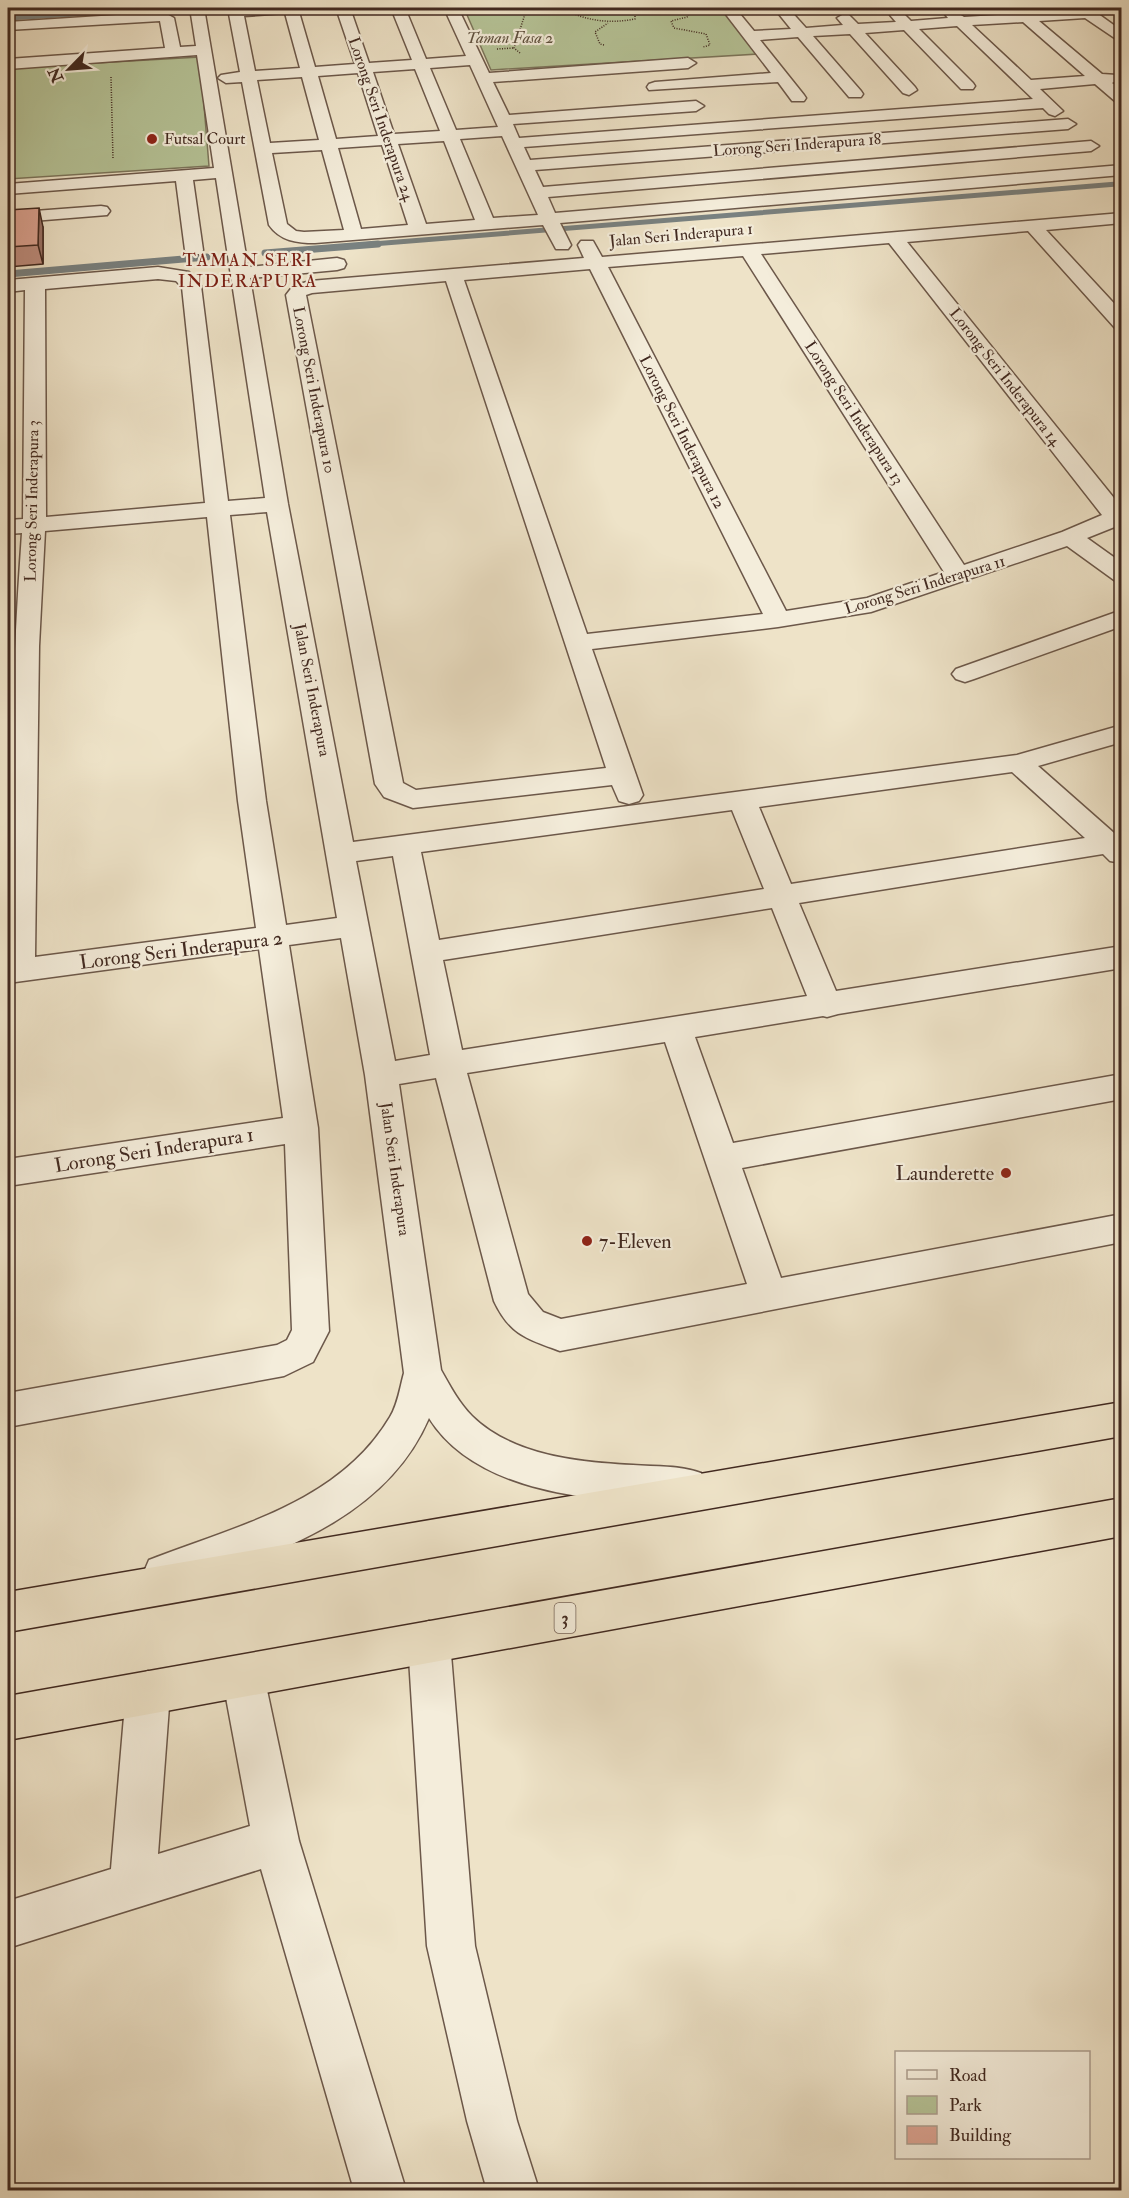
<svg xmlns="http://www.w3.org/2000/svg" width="1129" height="2198" font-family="'IM FELL Double Pica',serif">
<rect width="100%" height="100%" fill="#eee3c8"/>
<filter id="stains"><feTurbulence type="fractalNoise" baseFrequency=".00333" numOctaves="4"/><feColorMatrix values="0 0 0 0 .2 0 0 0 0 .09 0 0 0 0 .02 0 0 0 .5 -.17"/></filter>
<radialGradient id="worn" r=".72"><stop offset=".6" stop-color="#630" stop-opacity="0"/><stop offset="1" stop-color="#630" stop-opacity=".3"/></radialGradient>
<g fill="#b6c498" stroke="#7c765c" stroke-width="1.5">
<path d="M464,8H724L758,54L491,70Z"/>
<path d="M200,57L209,166L8,179V68Z"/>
</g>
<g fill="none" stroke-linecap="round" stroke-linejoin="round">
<g stroke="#798180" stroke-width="5">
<path d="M8,18L179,8"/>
<path d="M360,245L1117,184"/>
</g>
<g stroke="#798180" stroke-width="7">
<path d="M265,253L378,244"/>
<path d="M8,274L207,257"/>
</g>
<g stroke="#6c584a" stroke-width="3">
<g id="minor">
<path d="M190,8H204L248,267L337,258L344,260L346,264L344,268L337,270L250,278L288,504L353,842L1017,755L1122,725V742L1038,766L1114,833L1122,831V863L1110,861L1103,854L799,903L836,991L1122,946V968L838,1014L827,1017L823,1016L695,1037L733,1143L1122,1074V1099L742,1168L781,1278L1122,1214V1242L560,1351C527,1339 510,1335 494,1301L436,1078L399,1084L441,1370C450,1386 459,1403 472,1416C513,1456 579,1462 633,1465C656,1467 679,1465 701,1473L707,1486L701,1499C681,1507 659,1503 638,1502C566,1498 470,1484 429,1418C383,1525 264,1556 164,1594L149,1588L143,1574L149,1560C236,1526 339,1503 390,1417C398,1404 400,1387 404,1373L365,1075L341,938L289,945L318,1128L329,1331L313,1362L284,1376L8,1427V1393L277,1345L287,1340L292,1330L285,1144L8,1186V1159L283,1118L259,949L8,983C8,832 11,683 22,533L8,534V520L23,519L25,290L8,292V280L158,267L189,272L201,286L228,501L265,498L216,178L193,180L203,250L201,254H187L185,250L176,181L8,194V184L214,168L197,55L8,69V59L165,48L160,21L8,30V22L163,12L174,18L180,47L196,46ZM158,279L176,281L182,287L205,503L46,517L45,289ZM267,512L337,918L286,925L266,801L230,515ZM207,517L238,801L256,928L35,957L39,646L45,531ZM1012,772L1085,838L791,884L759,807ZM732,810L764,889L439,940L421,852ZM393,856L430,1055L395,1061L356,861ZM772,908L807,996L462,1050L443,960ZM665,1042L747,1284L561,1319L543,1312L528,1294L467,1073Z"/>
<path d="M238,8H306L304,11L299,12L315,67L355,64L336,8H350L369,63L412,60L391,8H405L426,59L466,56L444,8H458L489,73L688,58L696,63L688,68L493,82L509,115L696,101L704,106L696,111L513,124L519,138L1033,99L957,26L919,29L973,83L975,86L973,89H961L904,30L865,33L915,87L917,90L909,95L903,93L850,34L813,36L861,91L863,94L861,97H849L798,37L760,40L804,95L806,98L804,101H792L778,82L649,90L647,87L649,84L655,82L771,73L721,8H735L754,31L791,29L774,8H788L806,28L843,25L837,18L844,14L849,15L858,24L896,22L890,15L897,11L902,12L911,21L948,18L944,13L951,9L964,17L1014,14L1011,8H1024L1030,13L1090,8L1122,31V43L1085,18L1039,21L1102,74L1117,75L1120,78L1112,83L1122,90V104L1116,102L1095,84L1040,89L1063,111L1055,116L1049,114L1043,108L524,147L530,160L1068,119L1076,124L1068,129L535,170L543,187L1091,141L1099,146L1091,151L548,197L555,213L1122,165V175L560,223L571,245L568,249H556L543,225L315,243C297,243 280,241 269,225L242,82L226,83L218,78L221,75L240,72L229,14ZM285,13L300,68L255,71L244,16ZM1023,22L1085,76L1031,80L972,25ZM470,65L498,127L456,130L430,68ZM415,69L440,131L394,134L373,72ZM358,73L378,136L336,139L318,76ZM302,77L319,140L270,143L257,80ZM502,136L538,215L493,218L460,139ZM444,141L475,220L426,224L398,144ZM382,145L408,225L361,229L338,148ZM322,150L344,230L304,232L296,231L287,224L272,153Z"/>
<path d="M101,206L107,207L110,211L107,215L8,223V213Z"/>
<path d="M1122,213V223L1046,230L1122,312V330L1115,328L1028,231L907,242L1122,508V524L1087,538L1122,563V582L1114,580L1067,546L871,612L778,627L592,649L643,795L639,801L629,804L619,801L612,785L413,808L384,797L375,784L286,295L293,286L310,281L584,258L578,245L581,241H593L602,257ZM889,243L1102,515L1062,532L964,565L761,254ZM743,256L944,572L867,598L786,611L608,267ZM590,269L763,614L587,634L464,280ZM446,281L606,768L416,790L403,783L306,295L312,293Z"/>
<path d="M1122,610V626L974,679L965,682L956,679L952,674L956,669Z"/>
<path d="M429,1621L444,1627L450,1642L475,1946L517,2121L539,2190H487L467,2121L427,1946L408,1642L414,1627Z"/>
<path d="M243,1655L258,1661L264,1676L299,1841L406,2190H354L261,1869L11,1947L8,1945V1901L111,1869L126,1693L133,1678L148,1671L163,1678L170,1693L158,1854L250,1826L222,1676L228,1661Z"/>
</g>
</g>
<g stroke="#412920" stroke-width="3">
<g id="highway">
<path d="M1122,1402V1436L8,1632V1592Z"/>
<path d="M1122,1498V1536L8,1740V1696Z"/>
</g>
</g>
<g stroke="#412920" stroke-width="1.5" stroke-dasharray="1 1.5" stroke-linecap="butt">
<path d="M562,8C585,21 609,24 635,19V8"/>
<path d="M693,8L687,17L671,21L674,28L706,34L710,45L703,47"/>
<path d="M604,45L600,44L595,32L608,23"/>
<path d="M497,49L514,48"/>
<path d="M520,53L514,48L527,8"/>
<path d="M111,77L113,159"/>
</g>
<use href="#minor" fill="#f4eddb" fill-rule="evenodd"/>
<use href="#highway" fill="#eee3c8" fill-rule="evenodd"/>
</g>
<path fill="#be8d7e" stroke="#412920" stroke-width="1.5" d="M8,210L43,227V264L8,267Z"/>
<path fill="#9b7367" stroke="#412920" stroke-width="1.5" d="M39,208L43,227V264L38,245Z"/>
<path fill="#dda493" stroke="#412920" stroke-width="1.5" d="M39,208L38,245L8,247V210Z"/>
<g fill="#8f2418" stroke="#f4eddb" stroke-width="2">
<circle cx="152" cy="139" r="6"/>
<circle cx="1006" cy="1173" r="6"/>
<circle cx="587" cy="1241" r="6"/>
</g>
<g text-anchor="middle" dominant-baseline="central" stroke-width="4.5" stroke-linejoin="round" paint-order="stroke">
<g font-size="16" font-style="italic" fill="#5e503e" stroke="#f4eddb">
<text x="510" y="38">Taman Fasa 2</text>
</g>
<g font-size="16" fill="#412920" stroke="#f4eddb">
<text transform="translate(381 119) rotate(71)">Lorong Seri Inderapura 24</text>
<text transform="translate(797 145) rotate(-4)">Lorong Seri Inderapura 18</text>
<text transform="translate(681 235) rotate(-5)">Jalan Seri Inderapura 1</text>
<text transform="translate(1005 377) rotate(52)">Lorong Seri Inderapura 14</text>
<text transform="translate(314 390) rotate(79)">Lorong Seri Inderapura 10</text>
<text transform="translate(854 413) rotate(57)">Lorong Seri Inderapura 13</text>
<text transform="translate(682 432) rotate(63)">Lorong Seri Inderapura 12</text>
<text transform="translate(32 501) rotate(-89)">Lorong Seri Inderapura 3</text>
<text transform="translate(925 585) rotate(-17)">Lorong Seri Inderapura 11</text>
<text transform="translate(312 690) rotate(79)">Jalan Seri Inderapura</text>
<text transform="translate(395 1169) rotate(82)">Jalan Seri Inderapura</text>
</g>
<g font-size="16" fill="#412920" stroke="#f4eddb" text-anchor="start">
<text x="164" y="139">Futsal Court</text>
</g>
<g font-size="18" letter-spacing="1.5" fill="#7a1f14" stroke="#f4eddb">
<text x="248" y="260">TAMAN SERI<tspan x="248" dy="21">INDERAPURA</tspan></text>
</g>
<rect fill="#f4eddb" stroke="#776458" stroke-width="1.5" x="554.5" y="1603" width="21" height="30" rx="4.5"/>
<g font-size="18" font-weight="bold" fill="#412920">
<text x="565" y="1618">3</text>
</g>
<g font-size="20" fill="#412920" stroke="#f4eddb">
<text transform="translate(181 950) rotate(-7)">Lorong Seri Inderapura 2</text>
<text transform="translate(154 1150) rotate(-9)">Lorong Seri Inderapura 1</text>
</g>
<g font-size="20" fill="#412920" stroke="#f4eddb" text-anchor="end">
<text x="994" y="1173">Launderette</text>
<text x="599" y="1241" text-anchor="start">7-Eleven</text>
</g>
</g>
<rect width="1129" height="2198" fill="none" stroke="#eee3c8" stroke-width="30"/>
<rect x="9" y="9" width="1111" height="2180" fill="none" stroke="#412920" stroke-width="3"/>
<rect x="15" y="15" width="1099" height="2168" fill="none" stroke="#412920" stroke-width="1.5"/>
<rect x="895" y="2051" width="195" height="108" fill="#f4eddb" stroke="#ac9f90" stroke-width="1.5"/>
<rect x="907" y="2070" width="30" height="9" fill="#f4eddb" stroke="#ac9f90" stroke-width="1.5"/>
<text x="949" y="2081" font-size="18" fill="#412920">Road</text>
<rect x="907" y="2096" width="30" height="18" fill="#b6c498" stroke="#ac9f90" stroke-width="1.5"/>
<text x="949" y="2111" font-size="18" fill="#412920">Park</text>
<rect x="907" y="2126" width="30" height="18" fill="#dda493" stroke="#ac9f90" stroke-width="1.5"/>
<text x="949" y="2141" font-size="18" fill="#412920">Building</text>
<g transform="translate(69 69) rotate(245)" stroke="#f4eddb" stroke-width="4.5" paint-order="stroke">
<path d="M0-4.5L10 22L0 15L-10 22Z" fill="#412920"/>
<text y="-9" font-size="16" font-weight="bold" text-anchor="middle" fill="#412920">N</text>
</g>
<rect width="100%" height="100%" filter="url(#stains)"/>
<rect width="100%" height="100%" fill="url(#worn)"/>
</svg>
